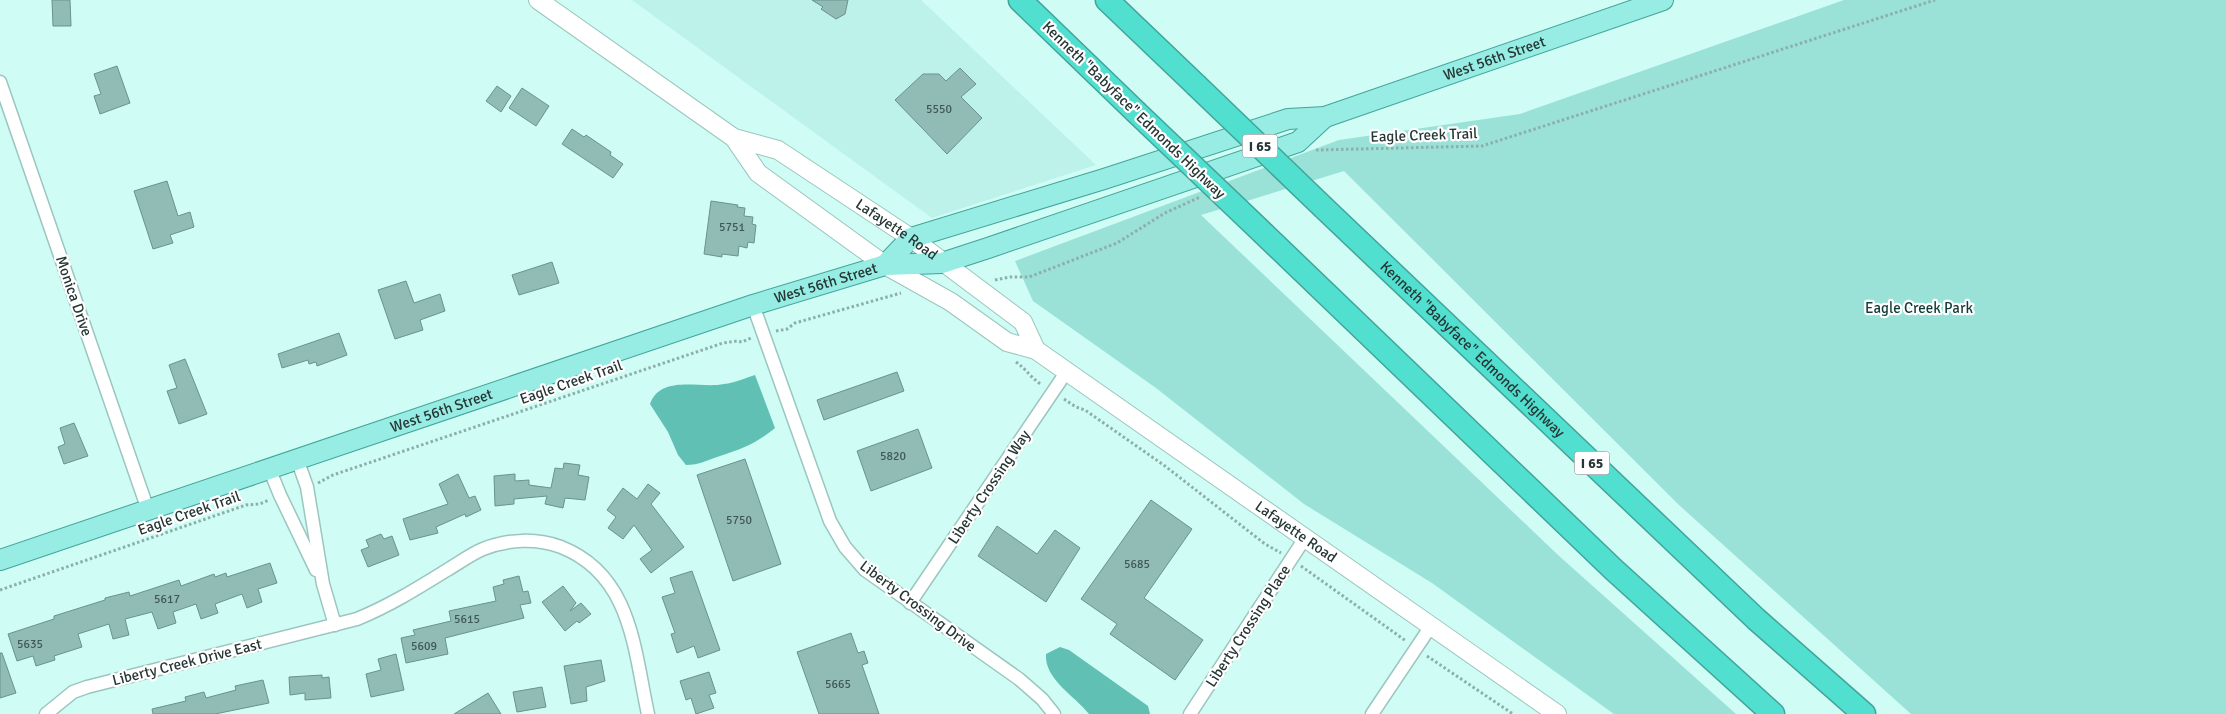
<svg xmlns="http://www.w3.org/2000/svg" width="2226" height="714" font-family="Signika,sans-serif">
<rect width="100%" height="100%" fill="#cffcf5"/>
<path fill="#bcf2e9" d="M632,0H921L1096,165L932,218Z"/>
<path fill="#9ae1d7" d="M1844,0H2226V714H1911L1679,505L1344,171L1201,215L1558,555L1736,714H1614L1432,583L1304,504L1156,388L1033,301L1015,261L1339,140L1520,114Z"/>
<g fill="#60c0b4">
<path d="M755,375L775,428C755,444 744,448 720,456C708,460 699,465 686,465L678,455L668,432L650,404C661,374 700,389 724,384C735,383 745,378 755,375Z"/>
<path d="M1060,647L1069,650L1148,706L1150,714H1089C1075,696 1044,679 1046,654Z"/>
</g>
<g fill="#91bcb5" stroke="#69938d">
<path d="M52,0H70L71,26H53Z"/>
<path d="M812,0H848L845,14L836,19L821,9L823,7Z"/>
<path d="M117,66L130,103L100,114L94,96L101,94L94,74Z"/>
<path d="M960,68L976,84L961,97L982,118L947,154L895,100L923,74H939L946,81Z"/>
<path d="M497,86L511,96L501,112L486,101Z"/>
<path d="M522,88L549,106L536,126L509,108Z"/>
<path d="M572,129L584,137L586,135L611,152L610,155L623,164L613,178L562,144Z"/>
<path d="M167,181L178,216L190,212L194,227L170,235L173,243L153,249L134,191Z"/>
<path d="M711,201L738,205L737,207L745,208L744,216L753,217L752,224L756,225L754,243L748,242L747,248L739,246L738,256L722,254V257L704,254Z"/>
<path d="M552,262L559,283L519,295L512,275Z"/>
<path d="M406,281L414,303L440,294L445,311L420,320L423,330L395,339L378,290Z"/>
<path d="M339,333L347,355L317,366L316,362L309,364L308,360L282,368L278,354Z"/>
<path d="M185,359L207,414L179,424L167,391L177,388L169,365Z"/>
<path d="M897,372L904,391L824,420L817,400Z"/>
<path d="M74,423L88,456L64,464L58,447L65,444L60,428Z"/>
<path d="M918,429L932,468L871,491L857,451Z"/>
<path d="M745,459L781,564L733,581L697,475Z"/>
<path d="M564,463L580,465L578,475L589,477L585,500L565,498L563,508L545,504L547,496L514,499V504L495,506L494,476L515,474V481L529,480V485L551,488L555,468L563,469Z"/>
<path d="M458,474L469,498L475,496L481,510L466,517L465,514L436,527L438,533L410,540L403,519L448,504L439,484Z"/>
<path d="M648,484L660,493L651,504L684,547L651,573L640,559L652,550L634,525L623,539L608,528L616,517L607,510L623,488L637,499Z"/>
<path d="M1151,500L1192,529L1144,598L1203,640L1175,680L1110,634L1117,624L1081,599Z"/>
<path d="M997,526L1037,554L1055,530L1080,548L1046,602L978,556Z"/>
<path d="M381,534L384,539L392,536L399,555L368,567L361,550L369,547L366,540Z"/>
<path d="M270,563L277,583L258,589L262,602L247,608L242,594L215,604L218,613L201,619L196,604L173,612L176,623L158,629L152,612L125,619L129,635L113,639L109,624L78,634L82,647L54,656L55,660L36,666L33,656L17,661L8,634L54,619V616L105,600V598L129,592L130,596L179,580L181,586L214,574L215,577L226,573L227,577Z"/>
<path d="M692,571L720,650L698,658L694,646L677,653L671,634L675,633L662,597L675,593L670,578Z"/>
<path d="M519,576L523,592L528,591L531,603L520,605L524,618L445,638L448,654L406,663L401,638L415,635L413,630L451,621L449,611L496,601L493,587L504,584L503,580Z"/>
<path d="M563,586L576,603L570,611L581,603L591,614L579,623L577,621L565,631L542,602Z"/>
<path d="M851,633L858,653L864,651L868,663L862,665L879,714H819L797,652Z"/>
<path d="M0,653H2L16,693L0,698Z"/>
<path d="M396,654L404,690L371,697L366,674L381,670L378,659Z"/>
<path d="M601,660L605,681L586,687L587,701L571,704L564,666Z"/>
<path d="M709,672L716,693L709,695L714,708L696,714L691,698L686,700L680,681Z"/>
<path d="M322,675V678L329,677L331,698L305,700V693L290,695L289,677Z"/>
<path d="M263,680L269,703L215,714H153L152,709L186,701L185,697L204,692L206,698L236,690L235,686Z"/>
<path d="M542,687L546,707L517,712L513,692Z"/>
<path d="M488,693L501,714H454Z"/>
</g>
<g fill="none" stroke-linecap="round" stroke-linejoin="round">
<g stroke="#9bc6bf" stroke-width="15">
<g id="street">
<path d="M0,82L148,510"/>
<path d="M753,305L830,521L845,547L865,570L1019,679L1042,699L1054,714"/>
<path d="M297,459L307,487L323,584L335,625"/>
<path d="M269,468L280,495L316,570"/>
<path d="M910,603L1067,371"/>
<path d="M46,714L73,692L87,687L357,619C389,606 418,588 447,570C459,563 471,554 483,549C508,539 537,538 561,547C632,575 634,650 648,714"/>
<path d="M1190,714L1305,538"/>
<path d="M1372,714L1431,626"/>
</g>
</g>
<g stroke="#9bc6bf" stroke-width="20">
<g id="secondary">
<path id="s1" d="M538,0L734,138L778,150L911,238L1023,322L1036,350"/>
<path id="s2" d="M734,138L758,173L885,265L951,302L1007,342L1036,350L1557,714"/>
</g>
</g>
<g stroke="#42a499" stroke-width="22">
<g id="primary">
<path id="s3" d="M885,265L911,238L1104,179L1288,119L1325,117L1663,0"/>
<path id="s4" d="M0,560L753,305L885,265L942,263L988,248L1298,142L1325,117"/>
</g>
</g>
<g stroke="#42a499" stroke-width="25">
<g id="highway">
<path d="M1020,0L1135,111"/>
<path d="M1107,0L1196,85"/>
<path id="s5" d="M1324,208L1756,619L1864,714"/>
<path d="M1264,234L1613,569L1773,714"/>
</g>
</g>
<g stroke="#8dafaa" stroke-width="3" stroke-dasharray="2.5 2.5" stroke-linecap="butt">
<path d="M1316,150L1482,146L1935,0"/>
<path d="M995,280L1010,277H1029L1117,243L1165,213L1200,197"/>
<path d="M776,331L787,329L795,323L901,293"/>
<path d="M1016,362C1026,369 1032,379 1042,385"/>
<path d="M1064,399L1076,407L1085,410L1165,466L1265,544L1281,553"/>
<path d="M318,483L333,475L723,343L737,341L742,342L751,338"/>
<path d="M1301,566L1406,641"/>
<path d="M0,590L246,505L260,504L269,500"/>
<path d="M1427,656L1513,714"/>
</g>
<use href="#street" stroke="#fff" stroke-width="12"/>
<use href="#secondary" stroke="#fff" stroke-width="18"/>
<use href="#primary" stroke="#97ece3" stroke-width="20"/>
<use href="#highway" stroke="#51dfd0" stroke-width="22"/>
<g stroke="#42a499" stroke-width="25" stroke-linecap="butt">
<g id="highway-bridge">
<path d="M1196,85L1324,208"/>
<path d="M1135,111L1264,234"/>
</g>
</g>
<use href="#highway-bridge" stroke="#51dfd0" stroke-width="22"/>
</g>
<g text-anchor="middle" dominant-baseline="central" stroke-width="4.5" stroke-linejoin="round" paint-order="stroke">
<g font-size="12" fill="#405854">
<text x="939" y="109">5550</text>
<text x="732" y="227">5751</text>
<text x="893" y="456">5820</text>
<text x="739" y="520">5750</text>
<text x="1137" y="564">5685</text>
<text x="167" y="599">5617</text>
<text x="467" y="619">5615</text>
<text x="30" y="644">5635</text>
<text x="424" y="646">5609</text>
<text x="838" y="684">5665</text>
</g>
<g fill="#fff" stroke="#667271" stroke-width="1">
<rect x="1242.5" y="134.5" width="35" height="23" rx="4"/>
<rect x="1574.5" y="451.5" width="35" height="23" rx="4"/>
</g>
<g font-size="14" font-weight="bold" fill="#253634">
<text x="1260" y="146">I 65</text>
<text x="1592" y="463">I 65</text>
</g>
<g font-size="15" fill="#253634" stroke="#fff">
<text stroke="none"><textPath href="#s3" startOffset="649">West 56th Street</textPath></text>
<text transform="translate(1134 110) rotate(44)">Kenneth "Babyface" Edmonds Highway</text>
<text transform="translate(1424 135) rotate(-2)">Eagle Creek Trail</text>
<text stroke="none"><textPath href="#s1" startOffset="428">Lafayette Road</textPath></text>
<text stroke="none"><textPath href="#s4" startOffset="871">West 56th Street</textPath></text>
<text transform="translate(74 296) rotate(71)">Monica Drive</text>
<text stroke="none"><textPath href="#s5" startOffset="205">Kenneth "Babyface" Edmonds Highway</textPath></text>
<text transform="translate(571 382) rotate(-19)">Eagle Creek Trail</text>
<text stroke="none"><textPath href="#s4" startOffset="466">West 56th Street</textPath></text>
<text transform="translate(989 487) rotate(-56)">Liberty Crossing Way</text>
<text transform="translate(189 513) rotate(-19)">Eagle Creek Trail</text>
<text stroke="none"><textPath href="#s2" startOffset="691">Lafayette Road</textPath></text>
<text transform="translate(918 606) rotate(37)">Liberty Crossing Drive</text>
<text transform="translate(1248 626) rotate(-57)">Liberty Crossing Place</text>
<text transform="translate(187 662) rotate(-14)">Liberty Creek Drive East</text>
</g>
<g font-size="15" fill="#0f3c37" stroke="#fff">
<text x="1919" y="308">Eagle Creek Park</text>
</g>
</g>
</svg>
